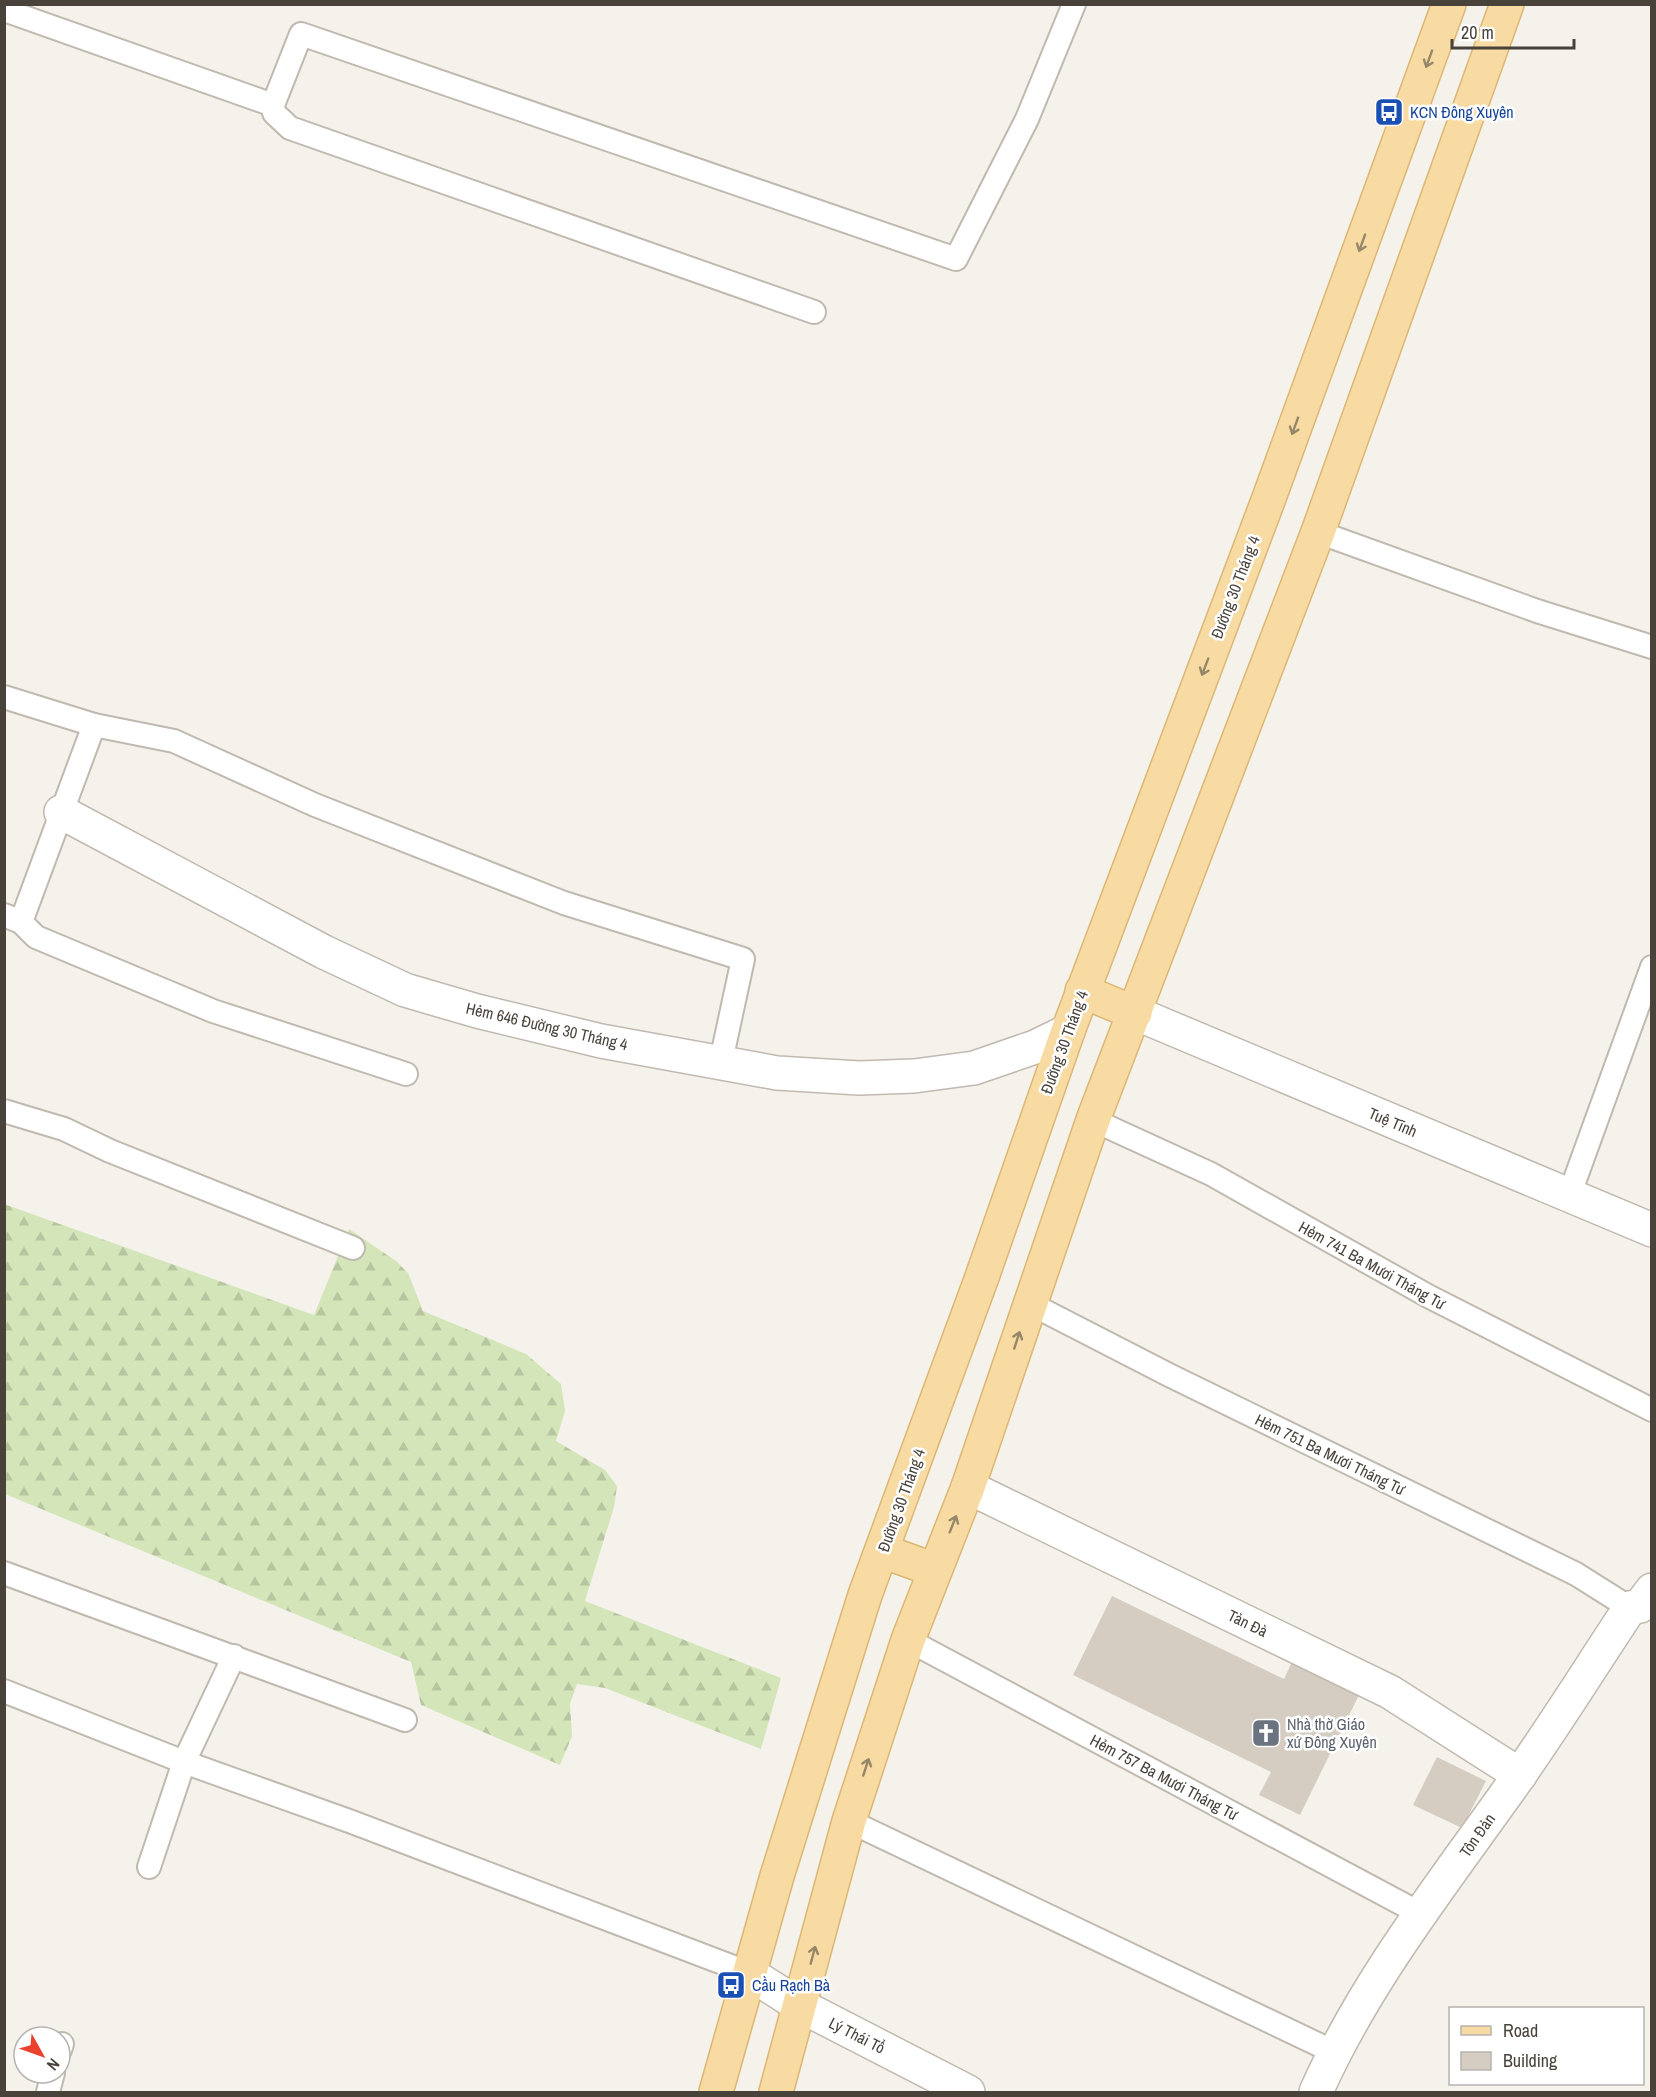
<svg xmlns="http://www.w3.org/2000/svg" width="1656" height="2097" font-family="'Archivo Narrow',sans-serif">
<defs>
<pattern id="forest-firs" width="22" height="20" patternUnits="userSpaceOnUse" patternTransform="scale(1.5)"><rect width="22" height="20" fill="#d3e5b9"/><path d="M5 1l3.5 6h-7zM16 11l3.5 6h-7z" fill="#b7c6a0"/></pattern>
</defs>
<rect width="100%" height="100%" fill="#f5f2ec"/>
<path fill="url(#forest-firs)" d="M4,1204L314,1315L349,1229L396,1261L408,1273L423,1311L526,1354L561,1384L565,1411L556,1441L605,1470L617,1486L614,1507L585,1601L781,1678L761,1749L605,1688L577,1684L570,1704L572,1736L560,1765L421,1705L411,1662L5,1494Z"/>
<g fill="#d6cdc2">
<path d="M1112,1596L1284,1679L1292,1662L1359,1695L1300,1815L1259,1795L1271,1772L1073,1675Z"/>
<path d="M1437,1757L1486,1781L1462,1828L1413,1805Z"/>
</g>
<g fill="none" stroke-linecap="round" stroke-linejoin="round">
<g stroke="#c0b9af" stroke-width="26">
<g id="lane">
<path d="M4,10L273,105"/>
<path d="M814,312L290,128L274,113L273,105L301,34L956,259L1027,119L1074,4"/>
<path d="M1318,532L1537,611L1652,647"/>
<path d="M4,697L94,725L174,741L315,805L564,903L743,959L721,1061"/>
<path d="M4,915L21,922L36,937L213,1011L406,1074"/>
<path d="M21,922L94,725"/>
<path d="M4,1111L64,1129L110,1151L353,1248"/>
<path d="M1093,1120L1211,1174L1428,1296L1652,1410"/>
<path d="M1569,1196L1652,967"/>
<path d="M1029,1303L1169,1375L1576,1574L1630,1608"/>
<path d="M4,1573L405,1720"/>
<path d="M908,1640L1421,1914"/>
<path d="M4,1691L184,1762L352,1822L749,1973"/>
<path d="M849,1821L1334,2052"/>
<path d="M149,1867L184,1762L234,1656"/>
<path d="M60,2050L62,2044"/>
<path d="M48,2092L53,2073"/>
</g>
</g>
<g stroke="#c0b9af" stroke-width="36">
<g id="street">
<path d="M61,812L324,952L405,990L477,1011L601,1041L777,1073L859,1078L914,1076L974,1068L1035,1047L1068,1031"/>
<path d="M1135,1013L1652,1230"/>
<path d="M968,1487L1390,1692L1520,1775"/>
<path d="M749,1973L799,2005L968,2092"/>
<path d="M1316,2092C1363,1986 1436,1892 1504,1797C1548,1736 1588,1671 1630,1608L1640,1606L1652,1590"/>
</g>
</g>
<g stroke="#dcb773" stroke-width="36">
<g id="primary">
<path d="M1082,991L1135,1013"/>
<path d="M882,1551L935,1570"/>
<path d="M716,2092L777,1876L865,1595L982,1277L1068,1031L1269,498L1449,4"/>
<path d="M776,2092L849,1821L908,1640L968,1487L1093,1120L1318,532L1507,4"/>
</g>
</g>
<use href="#lane" stroke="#fff" stroke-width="22"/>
<use href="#street" stroke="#fff" stroke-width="33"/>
<use href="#primary" stroke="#f7dba3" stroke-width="33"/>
</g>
<defs><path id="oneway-shaft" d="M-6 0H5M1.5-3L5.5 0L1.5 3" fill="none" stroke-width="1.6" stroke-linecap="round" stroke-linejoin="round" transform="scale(1.5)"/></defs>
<g stroke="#978769">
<use href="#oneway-shaft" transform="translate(1429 59) rotate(110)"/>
<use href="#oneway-shaft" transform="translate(1362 243) rotate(110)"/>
<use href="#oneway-shaft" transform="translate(1295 426) rotate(110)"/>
<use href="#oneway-shaft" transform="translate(1205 667) rotate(111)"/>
<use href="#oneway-shaft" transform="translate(1017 1340) rotate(-72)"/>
<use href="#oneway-shaft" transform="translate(953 1524) rotate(-68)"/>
<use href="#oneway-shaft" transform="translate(866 1767) rotate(-72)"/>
<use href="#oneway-shaft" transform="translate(813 1955) rotate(-75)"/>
</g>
<defs>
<g id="bus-square" transform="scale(1.5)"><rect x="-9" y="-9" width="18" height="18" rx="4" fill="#1a4fb4" stroke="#fff"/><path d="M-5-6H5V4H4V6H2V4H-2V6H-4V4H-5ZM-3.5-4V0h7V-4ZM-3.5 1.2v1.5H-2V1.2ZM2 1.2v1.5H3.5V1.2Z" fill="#fff"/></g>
<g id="church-square" transform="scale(1.5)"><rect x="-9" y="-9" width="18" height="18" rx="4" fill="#6b7280" stroke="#fff"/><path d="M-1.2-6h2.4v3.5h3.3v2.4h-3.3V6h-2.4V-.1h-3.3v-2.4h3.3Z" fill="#fff"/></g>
</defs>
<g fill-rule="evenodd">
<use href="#bus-square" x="1389" y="112"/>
<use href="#church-square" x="1266" y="1733"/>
<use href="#bus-square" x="731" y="1985"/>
</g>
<g text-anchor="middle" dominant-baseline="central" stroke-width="5" stroke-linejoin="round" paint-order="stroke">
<g font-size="16" fill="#164399" stroke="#fff" text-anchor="start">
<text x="1410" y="112">KCN Đông Xuyên</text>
<text x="752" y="1985">Cầu Rạch Bà</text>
</g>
<g font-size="16" fill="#49423a" stroke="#fff">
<text transform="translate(1235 587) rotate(-69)">Đường 30 Tháng 4</text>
<text transform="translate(547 1026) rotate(13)">Hẻm 646 Đường 30 Tháng 4</text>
<text transform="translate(1064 1042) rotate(-70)">Đường 30 Tháng 4</text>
<text transform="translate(1393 1122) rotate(23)">Tuệ Tĩnh</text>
<text transform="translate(1372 1265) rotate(29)">Hẻm 741 Ba Mươi Tháng Tư</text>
<text transform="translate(1330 1454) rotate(26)">Hẻm 751 Ba Mươi Tháng Tư</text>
<text transform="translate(901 1500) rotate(-70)">Đường 30 Tháng 4</text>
<text transform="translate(1248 1623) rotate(26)">Tản Đà</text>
<text transform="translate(1164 1777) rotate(28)">Hẻm 757 Ba Mươi Tháng Tư</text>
<text transform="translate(1477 1835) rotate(-55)">Tôn Đản</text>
<text transform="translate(857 2035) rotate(27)">Lý Thái Tổ</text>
</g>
<g font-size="16" fill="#5b616d" stroke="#fff" text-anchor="start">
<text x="1287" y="1724">Nhà thờ Giáo<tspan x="1287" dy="18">xứ Đông Xuyên</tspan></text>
</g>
</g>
<rect width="1656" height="2097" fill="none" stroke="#49423a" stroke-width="12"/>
<rect x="1449" y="2007" width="195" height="78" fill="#ffffff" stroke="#b6b3b0" stroke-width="1.5"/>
<rect x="1461" y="2026" width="30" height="9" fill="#f7dba3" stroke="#b6b3b0" stroke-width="1.5"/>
<text x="1503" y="2037" font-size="18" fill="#49423a">Road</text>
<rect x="1461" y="2052" width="30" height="18" fill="#d6cdc2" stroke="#b6b3b0" stroke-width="1.5"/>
<text x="1503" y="2067" font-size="18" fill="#49423a">Building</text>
<g transform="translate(42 2055) rotate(130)"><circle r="28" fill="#ffffff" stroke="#b6b3b0" stroke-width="1.5"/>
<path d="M0-4.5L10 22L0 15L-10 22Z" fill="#ea422e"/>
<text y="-9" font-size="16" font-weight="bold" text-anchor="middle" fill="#49423a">N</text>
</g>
<path d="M1452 39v9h122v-9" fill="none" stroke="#49423a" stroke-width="3"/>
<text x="1461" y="39" font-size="18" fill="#49423a" stroke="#ffffff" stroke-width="4.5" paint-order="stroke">20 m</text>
</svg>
